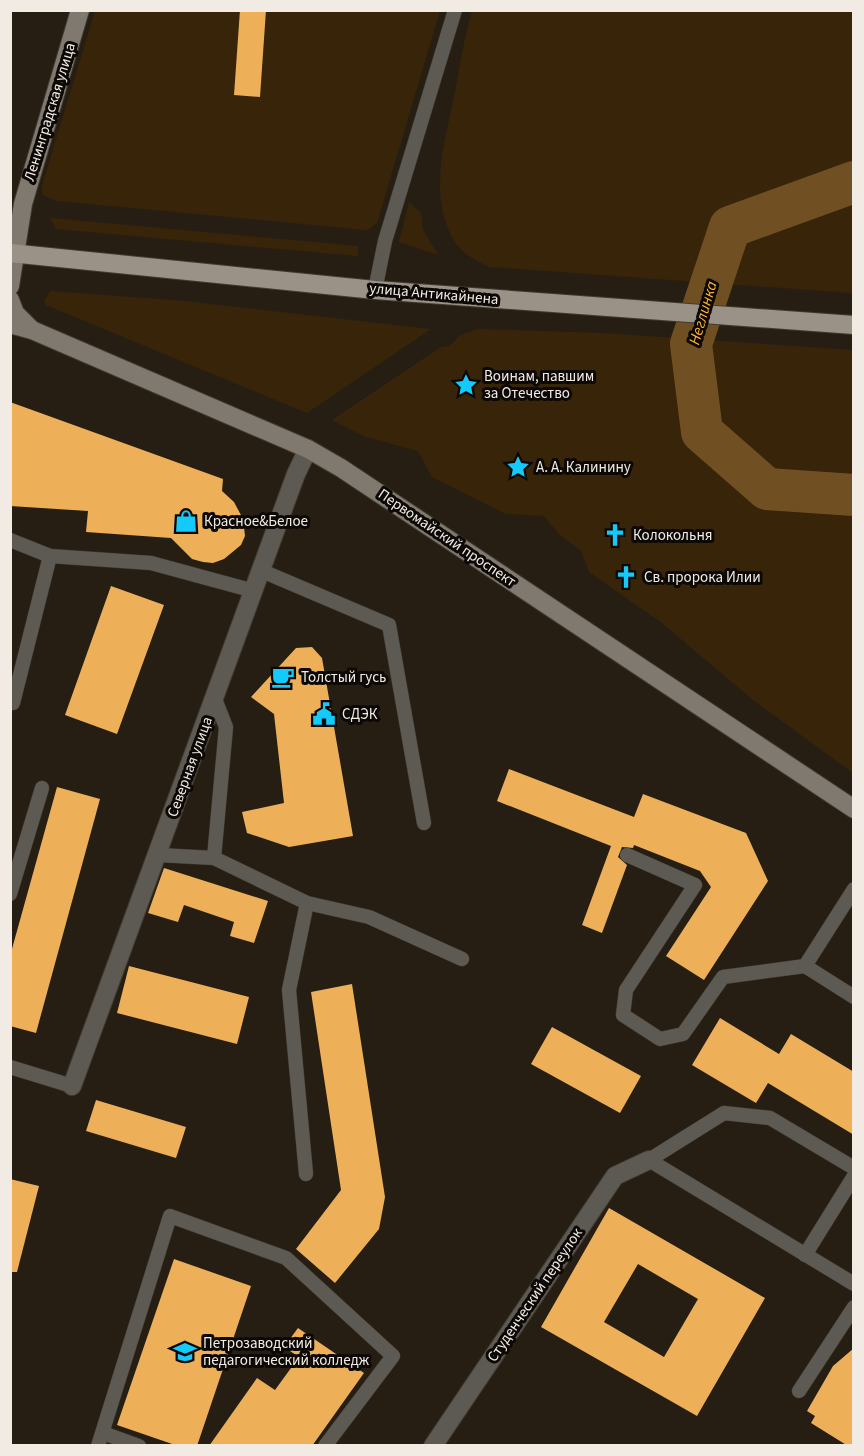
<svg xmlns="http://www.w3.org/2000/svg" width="864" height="1456" font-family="'Source Sans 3',sans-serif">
<rect width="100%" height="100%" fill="#261e13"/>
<g fill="#382509">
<path d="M95,11H440L377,223L367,230L57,201L43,195L41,189Z"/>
<path d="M472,11H853V293L489,267C473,259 459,252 451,235C428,188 447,135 456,87C460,61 465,36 472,11Z"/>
<path d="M409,202L421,213L423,230L438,255L399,242Z"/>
<path d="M50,218L358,246V256L56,229Z"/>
<path d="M50,291L184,301L431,329L307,413L46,305L44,301Z"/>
<path d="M477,329L603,333L853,350V773L753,700L662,623L589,572L581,551L559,534L544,516L506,514L432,477L418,451L366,437L332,420L441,347L450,346L460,335Z"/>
</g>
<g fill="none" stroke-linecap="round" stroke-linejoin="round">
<path stroke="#705022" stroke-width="42" d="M854,182L730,227L691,344L702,432L767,489L854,495"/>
</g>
<g fill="#edb059" fill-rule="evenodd">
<path d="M240,10H266L260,97L234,95Z"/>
<path d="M10,402L223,479L222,491L234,502L243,519L245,536L241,545L224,559L213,563L203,562L192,559L171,538L86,532L88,511L10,506Z"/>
<path d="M111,586L164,605L117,734L65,715Z"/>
<path d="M312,647L322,658L353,836L289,847L247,833L242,812L284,803L274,714L251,697L296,648Z"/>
<path d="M509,769L634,817L643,794L746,833L768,881L704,980L666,956L711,887L700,871L634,845L633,848L622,847L618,857L627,865L602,933L582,925L611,846L497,801Z"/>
<path d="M57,787L100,799L36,1033L10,1026V956Z"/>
<path d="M164,868L268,901L254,943L230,936L234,922L184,905L178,922L148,913Z"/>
<path d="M129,966L249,997L237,1044L117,1013Z"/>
<path d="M352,984L385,1197L379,1229L335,1283L296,1249L341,1190L311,992Z"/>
<path d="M720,1018L779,1054L791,1034L854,1072V1135L768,1083L756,1103L692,1065Z"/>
<path d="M552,1027L641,1076L620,1113L531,1064Z"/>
<path d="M96,1100L186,1127L176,1158L86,1131Z"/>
<path d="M10,1179L39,1186L17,1272H10Z"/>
<path d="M609,1208L765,1298L697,1416L541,1327ZM638,1264L698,1299L664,1357L604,1322Z"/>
<path d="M174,1259L251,1286L197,1446H178L117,1425Z"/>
<path d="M298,1328L364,1373L312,1446H209L257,1378L275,1390L299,1357L284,1347Z"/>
<path d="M854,1348V1446H848L811,1423L815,1416L807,1411L833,1366Z"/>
</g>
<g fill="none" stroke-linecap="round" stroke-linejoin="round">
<g stroke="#423b30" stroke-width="15">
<g id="lane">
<path d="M375,290L385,241L455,10"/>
<path d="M10,540L50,556L151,563L254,591"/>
<path d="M262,571L389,625L424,823"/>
<path d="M10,702L13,703L50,556"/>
<path d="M158,855L214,858L307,903L369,917L462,959"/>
<path d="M627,855L695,885L626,990L623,1015L660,1039L683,1034L723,977L805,966L854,889"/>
<path d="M214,858L226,727L215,699"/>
<path d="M10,894L42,788"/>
<path d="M805,966L854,997"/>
<path d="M10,1067L72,1086"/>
<path d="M854,1168L770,1118L724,1113L649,1160L854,1284"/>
<path d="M306,1174L289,990L307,903"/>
<path d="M805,1255L854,1176"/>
<path d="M799,1391L854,1307"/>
<path d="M103,1433L139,1446"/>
<path d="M98,1446L170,1216L286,1258L393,1356L325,1446"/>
</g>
</g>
<g stroke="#423b30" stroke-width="20">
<g id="street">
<path d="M72,1086L296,474L308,449"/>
<path d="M433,1446L615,1176L649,1160"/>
</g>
</g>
<g stroke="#423b30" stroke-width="20">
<g id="secondary">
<path d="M10,286L23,204L80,10"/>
<path d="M10,300L15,313L31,329"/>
<path d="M10,324L32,330L308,449L341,468L854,809"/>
</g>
</g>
<g stroke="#423b30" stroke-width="20">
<path id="primary" d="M10,253L375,290L854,325"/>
</g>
<use href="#lane" stroke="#5d5953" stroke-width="14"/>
<use href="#street" stroke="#5d5953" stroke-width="18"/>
<use href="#secondary" stroke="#807970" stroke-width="18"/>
<use href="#primary" stroke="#9b9287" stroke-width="18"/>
</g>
<defs>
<g id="sight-bare" transform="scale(1.8)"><path d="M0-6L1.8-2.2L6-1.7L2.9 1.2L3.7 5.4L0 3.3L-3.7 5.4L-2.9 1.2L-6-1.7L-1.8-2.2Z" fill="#14cafb" stroke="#0c0805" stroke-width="2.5" paint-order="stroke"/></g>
<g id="shop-bare" transform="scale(1.8)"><path d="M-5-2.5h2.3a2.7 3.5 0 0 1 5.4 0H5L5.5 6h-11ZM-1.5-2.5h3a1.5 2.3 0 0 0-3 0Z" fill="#14cafb" stroke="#0c0805" stroke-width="2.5" paint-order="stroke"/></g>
<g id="church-bare" transform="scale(1.8)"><path d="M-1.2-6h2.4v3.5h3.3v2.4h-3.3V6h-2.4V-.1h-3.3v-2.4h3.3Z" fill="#14cafb" stroke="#0c0805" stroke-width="2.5" paint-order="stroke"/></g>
<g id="cafe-bare" transform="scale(1.8)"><path d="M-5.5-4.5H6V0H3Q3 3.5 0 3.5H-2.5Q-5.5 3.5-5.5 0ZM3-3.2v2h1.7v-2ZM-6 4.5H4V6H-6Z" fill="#14cafb" stroke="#0c0805" stroke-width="2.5" paint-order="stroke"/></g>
<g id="civic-bare" transform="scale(1.8)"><path d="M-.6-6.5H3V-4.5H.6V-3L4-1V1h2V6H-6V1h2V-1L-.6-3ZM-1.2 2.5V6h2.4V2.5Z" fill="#14cafb" stroke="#0c0805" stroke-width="2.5" paint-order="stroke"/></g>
<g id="university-bare" transform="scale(1.8)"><path d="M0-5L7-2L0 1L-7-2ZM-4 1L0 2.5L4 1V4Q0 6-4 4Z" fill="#14cafb" stroke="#0c0805" stroke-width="2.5" paint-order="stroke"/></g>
</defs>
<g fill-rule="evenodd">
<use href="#sight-bare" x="466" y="385"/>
<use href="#sight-bare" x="518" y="467"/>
<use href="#shop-bare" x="186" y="521"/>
<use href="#church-bare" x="615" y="535"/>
<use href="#church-bare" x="626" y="577"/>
<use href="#cafe-bare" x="283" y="677"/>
<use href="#civic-bare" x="324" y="714"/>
<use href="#university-bare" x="185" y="1352"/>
</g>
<g text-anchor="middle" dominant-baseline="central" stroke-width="6" stroke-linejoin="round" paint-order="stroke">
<g font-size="15" fill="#f1ebe4" stroke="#0c0805">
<text transform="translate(50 112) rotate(-73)">Ленинградская улица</text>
<text transform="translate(434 294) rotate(5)">улица Антикайнена</text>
<text transform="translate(447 538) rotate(34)">Первомайский проспект</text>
<text transform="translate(190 767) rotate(-70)">Северная улица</text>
<text transform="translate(535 1295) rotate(-56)">Студенческий переулок</text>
</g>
<g font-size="15" fill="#f1ebe4" stroke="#0c0805" text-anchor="start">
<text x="484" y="376">Воинам, павшим<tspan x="484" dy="17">за Отечество</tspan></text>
<text x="536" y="467">А. А. Калинину</text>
<text x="204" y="521">Красное&amp;Белое</text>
<text x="633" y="535">Колокольня</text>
<text x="644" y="577">Св. пророка Илии</text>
<text x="301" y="677">Толстый гусь</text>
<text x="342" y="714">СДЭК</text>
<text x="203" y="1343">Петрозаводский<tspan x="203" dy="17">педагогический колледж</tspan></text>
</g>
<g font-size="16" font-style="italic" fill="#feb237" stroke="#0c0805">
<text transform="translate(703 313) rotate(-74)">Неглинка</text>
</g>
</g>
<rect width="864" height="1456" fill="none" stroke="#f1ebe4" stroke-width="24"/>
</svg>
